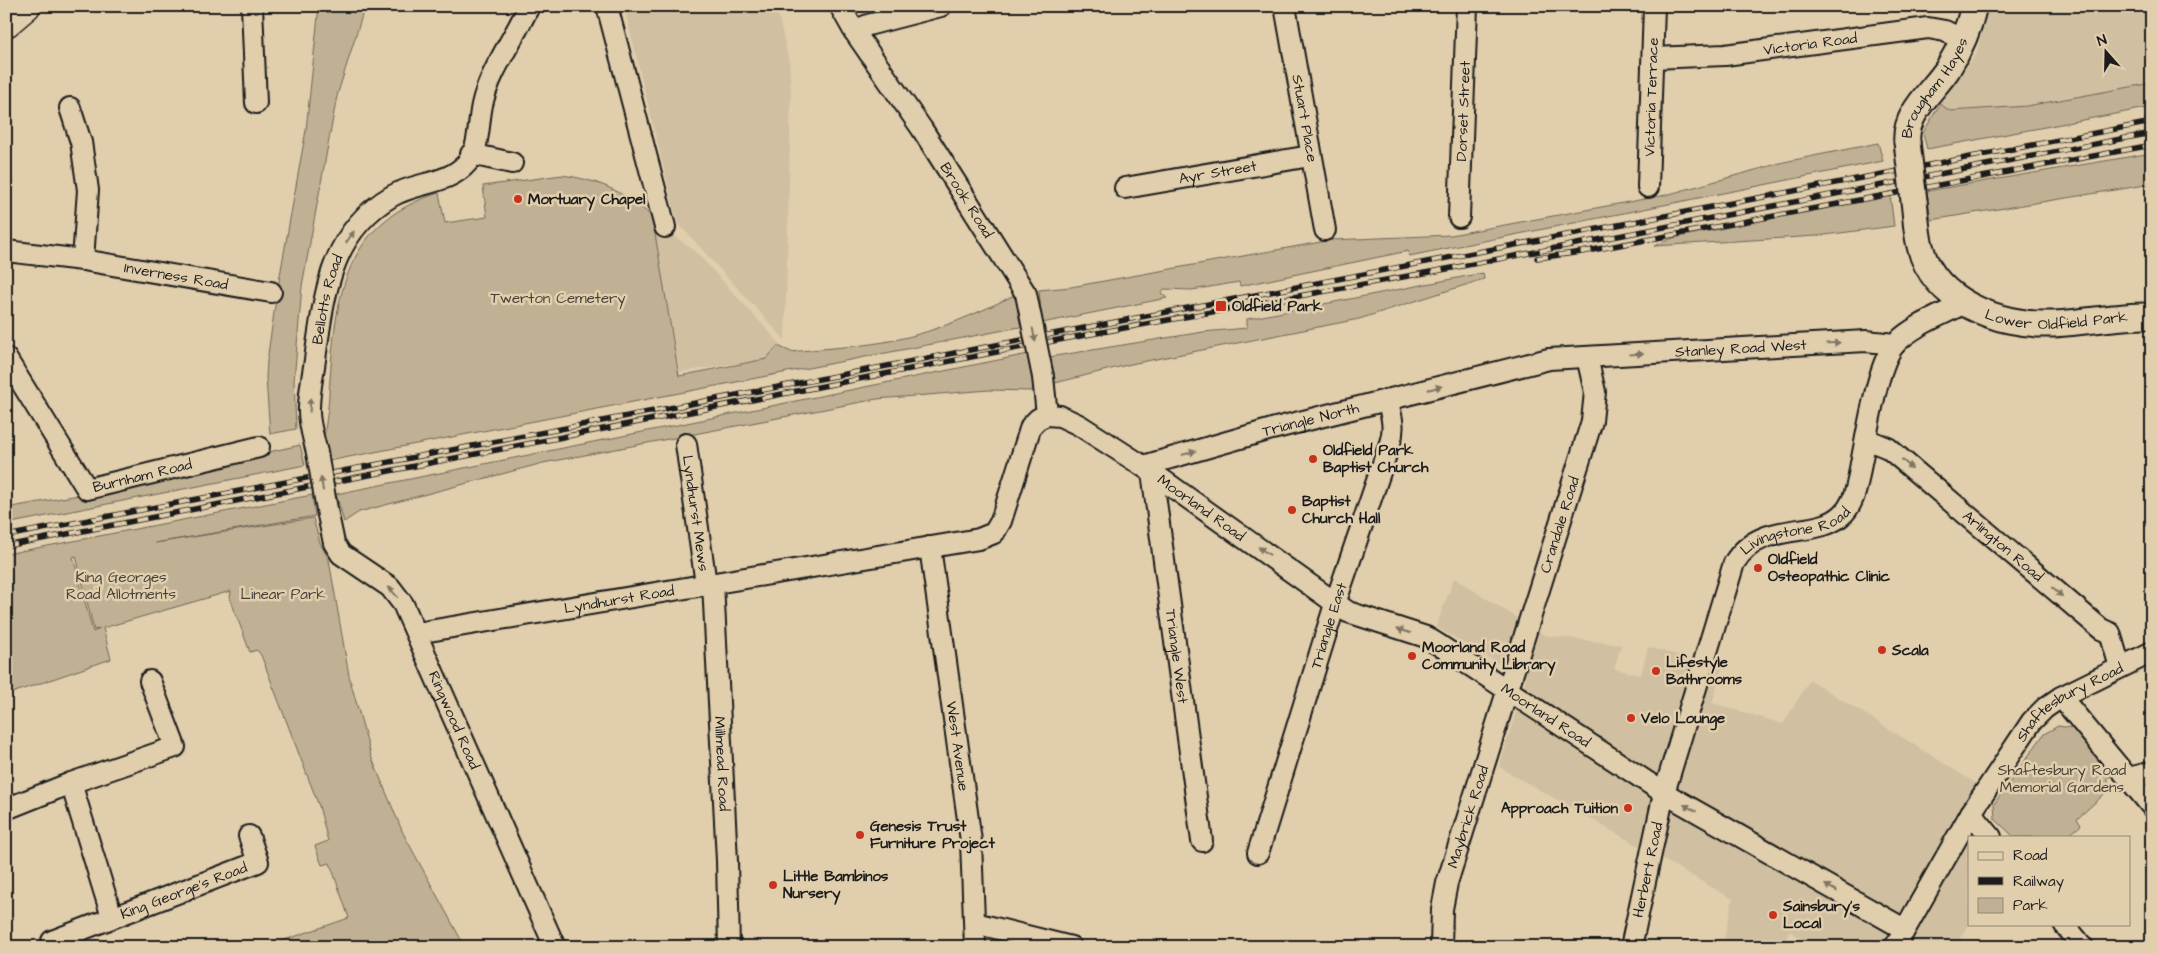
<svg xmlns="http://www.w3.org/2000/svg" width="2158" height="953" font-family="'Architects Daughter',sans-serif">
<rect width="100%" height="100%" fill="#e0ceac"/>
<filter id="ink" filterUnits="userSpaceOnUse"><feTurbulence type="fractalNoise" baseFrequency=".02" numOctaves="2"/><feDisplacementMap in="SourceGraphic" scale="10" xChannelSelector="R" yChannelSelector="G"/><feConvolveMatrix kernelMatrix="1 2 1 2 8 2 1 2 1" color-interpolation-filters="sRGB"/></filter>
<g filter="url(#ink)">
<g fill="#d0bfa0">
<path d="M624,6H776L789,61L791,94L785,340L677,222Z"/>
<path d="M1989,6H2152V83L2027,106L1950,111L1940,104L1976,54Z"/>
<path d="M672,235L695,251L780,344L768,359L680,372L655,237Z"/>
<path d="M1454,578L1544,635L1621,645L1614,669L1641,675L1648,647L1722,668L1712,703L1783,724L1810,680L1977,784L1956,817L1973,837H1969V924L1954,947H1817L1789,931L1783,947H1728L1723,944L1733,899L1499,767L1526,679L1436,627Z"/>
</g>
<g fill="#c0b194" stroke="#6e6658" fill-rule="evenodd">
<path d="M319,6H365L337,96L302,286L294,381L296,429L270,434L266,378L267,361L277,292L306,130Z"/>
<path d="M2152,83V107L1927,149L1923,133L1940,104L1950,111L2027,106Z"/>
<path d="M1878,143L1883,161L1409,256L1408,251L1240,286L1239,282L1192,290L1164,289L1161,293L1167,298L1042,323L1039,290L1071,287L1332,240L1451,235L1666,195L1784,162Z"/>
<path d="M2152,153V184L1931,220L1927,191Z"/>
<path d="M562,175C602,181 621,191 652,216L679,376L766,359L778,346L791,352C825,348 861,347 895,340C938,331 978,313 1017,294L1025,326L323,462C322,439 328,418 329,395C335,305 339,223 439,193L445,223L487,217L483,186Z"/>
<path d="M1890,195L1894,226L1817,236L1654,246L1673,238Z"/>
<path d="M1483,273L1484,279L1359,319L1131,364L1055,383L1049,357L1203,332L1247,328V319Z"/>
<path d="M1033,353L1037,381L1032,391L989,390L877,399L543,463L359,512L344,522L336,494Z"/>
<path d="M300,445L305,465L6,524V508L79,495Z"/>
<path d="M312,495L315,516L155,543L313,518L320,543L329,560L349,676L371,756L403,833L465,947H264L349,918L330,863L322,865L315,846L328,841L319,806L261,655L257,650L250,652L230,598L231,591L103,628L111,659L6,695V554ZM76,556L94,630L100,629L93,632L73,557Z"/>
<path d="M2058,726L2072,728L2111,775L2107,780L2113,786L2077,819L2081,825L2067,837H2014L1995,819L1994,804L2044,734Z"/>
</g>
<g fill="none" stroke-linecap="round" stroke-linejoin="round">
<g stroke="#1c1c1c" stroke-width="24">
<g id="minor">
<path d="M252,6L256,103"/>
<path d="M607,6L665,227"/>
<path id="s1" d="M840,6L854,31L922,129L1026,294"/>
<path id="s2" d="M1285,6L1325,230"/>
<path d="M854,31L868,25L941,6"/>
<path id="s3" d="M1653,58L1725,55L1928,28L1945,31L1963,40"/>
<path d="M70,108L81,142L88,190L83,260"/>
<path d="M471,154L512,163"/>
<path id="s4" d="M1648,187L1654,6"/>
<path id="s5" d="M1125,188L1310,156"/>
<path id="s6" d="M1459,217L1467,6"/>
<path id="s7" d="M6,251L83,260L271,292"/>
<path id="s8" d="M6,358L87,489L259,447"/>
<path d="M1043,377L1047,415"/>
<path id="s9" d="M1866,439L1888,448L2101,629L2110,633L2120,667"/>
<path id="s10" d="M686,444L706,584"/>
<path id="s11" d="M317,453C314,439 308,422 309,408C309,390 314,371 316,352C325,290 332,231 392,196C415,182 448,185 467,163C480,148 478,123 482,105C489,72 515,37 529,6"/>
<path id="s12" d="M1143,466L1272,429L1549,359L1866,341L1895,344"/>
<path id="s13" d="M1152,472L1202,841"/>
<path id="s14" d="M328,515L334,543L341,554L390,587L403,604L555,947"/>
<path id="s15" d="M930,547L971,841L975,947"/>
<path id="s16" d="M713,583L727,861L729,947"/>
<path id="s17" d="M417,633L979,539L994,533L1001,521L1031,426L1038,419L1047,415L1060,416L1079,425L1143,466L1348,612L1426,637L1439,645L1664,793L1904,929"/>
<path d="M2061,697L2152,807"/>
<path d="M2129,778L2152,772"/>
<path d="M71,783L112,917"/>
<path d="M6,809L71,783L175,747L150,681"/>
<path d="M1971,813L1991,837"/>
<path id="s18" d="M1258,853L1336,601L1390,443C1395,428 1392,416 1387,400"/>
<path d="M975,923L1071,947"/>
<path d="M2064,924L2083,947"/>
<path id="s19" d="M52,941L258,862L249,836"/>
<path id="s20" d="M1441,947L1442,909L1447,883L1592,421L1595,392L1587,357"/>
<path id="s21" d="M1631,947L1664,793L1734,563C1762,517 1818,541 1844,513C1856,500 1858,480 1861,463C1867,436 1877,362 1896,343C1914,325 1942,315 1965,303"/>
<path id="s22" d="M1895,947L1971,813L2032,721L2045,708L2061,697L2152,652"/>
</g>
</g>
<g stroke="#1c1c1c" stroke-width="29">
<g id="major">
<path id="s23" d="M1907,142C1904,114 1932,92 1947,70C1959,51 1969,28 1974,6"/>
<path id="s24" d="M1914,201C1916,216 1916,231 1920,246C1933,301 1999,326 2050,324C2084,323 2117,315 2152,316"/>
</g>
</g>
<g stroke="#1c1c1c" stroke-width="31">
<path id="highway" d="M6,23L26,6"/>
</g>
<use href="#minor" stroke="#e0ceac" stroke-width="20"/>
<use href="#major" stroke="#e0ceac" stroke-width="25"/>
<use href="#highway" stroke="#e0ceac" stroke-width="28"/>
<g stroke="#1c1c1c" stroke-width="5.5">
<g id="rail">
<path d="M1537,258L1582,252L2152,145"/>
<path d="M6,536L2152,122"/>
<path d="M6,546L1053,341L1452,268L2152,133"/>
</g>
</g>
<use href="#rail" stroke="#e0ceac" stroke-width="4" stroke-dasharray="11" stroke-linecap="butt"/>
<g stroke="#1c1c1c" stroke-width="24" stroke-linecap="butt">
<g id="minor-bridge">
<path d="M1026,294L1043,377"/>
<path d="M317,453L328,515"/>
</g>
</g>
<g stroke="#1c1c1c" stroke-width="29" stroke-linecap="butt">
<path id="major-bridge" d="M1907,142L1914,201"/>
</g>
<use href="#minor-bridge" stroke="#e0ceac" stroke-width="20"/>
<use href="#major-bridge" stroke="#e0ceac" stroke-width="25"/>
</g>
<defs><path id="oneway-solid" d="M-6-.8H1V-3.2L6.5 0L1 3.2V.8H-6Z" transform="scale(1.25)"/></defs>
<g fill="#7e7564">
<use href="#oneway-solid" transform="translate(350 237) rotate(-55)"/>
<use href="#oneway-solid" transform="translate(1034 335) rotate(79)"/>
<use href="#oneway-solid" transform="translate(1833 343) rotate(-3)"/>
<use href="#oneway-solid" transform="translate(1636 354) rotate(-3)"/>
<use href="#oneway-solid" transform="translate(1435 388) rotate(-14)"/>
<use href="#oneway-solid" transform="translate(310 405) rotate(-87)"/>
<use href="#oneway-solid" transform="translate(1189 453) rotate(-16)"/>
<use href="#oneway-solid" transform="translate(1907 464) rotate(41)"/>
<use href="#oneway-solid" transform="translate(322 484) rotate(-99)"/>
<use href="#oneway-solid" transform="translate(1264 551) rotate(-145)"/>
<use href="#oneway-solid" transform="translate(393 592) rotate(-132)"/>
<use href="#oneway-solid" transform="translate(2057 592) rotate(40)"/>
<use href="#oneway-solid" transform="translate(1404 631) rotate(-163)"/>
<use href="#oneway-solid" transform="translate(1690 808) rotate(-151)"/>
<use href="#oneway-solid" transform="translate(1831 888) rotate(-151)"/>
</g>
</g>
<g fill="#c8321e" stroke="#e0ceac" stroke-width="2">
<circle cx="518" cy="199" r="5"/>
<rect x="1215" y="300" width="12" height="12" rx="2.5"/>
<circle cx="1313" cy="459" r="5"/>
<circle cx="1292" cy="510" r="5"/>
<circle cx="1758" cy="568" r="5"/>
<circle cx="1882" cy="650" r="5"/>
<circle cx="1412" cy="656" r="5"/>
<circle cx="1656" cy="671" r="5"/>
<circle cx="1631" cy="718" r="5"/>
<circle cx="1628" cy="808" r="5"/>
<circle cx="860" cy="835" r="5"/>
<circle cx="773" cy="885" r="5"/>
<circle cx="1773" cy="915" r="5"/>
</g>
<g text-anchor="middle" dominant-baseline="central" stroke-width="5" stroke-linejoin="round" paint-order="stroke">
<g font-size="15" fill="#1c1c1c" stroke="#e0ceac">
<text stroke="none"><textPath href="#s3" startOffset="158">Victoria Road</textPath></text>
<text stroke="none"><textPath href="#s23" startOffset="62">Brougham Hayes</textPath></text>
<text stroke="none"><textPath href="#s4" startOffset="90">Victoria Terrace</textPath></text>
<text stroke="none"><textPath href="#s6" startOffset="106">Dorset Street</textPath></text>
<text stroke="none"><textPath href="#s2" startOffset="114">Stuart Place</textPath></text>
<text stroke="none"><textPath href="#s5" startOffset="94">Ayr Street</textPath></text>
<text stroke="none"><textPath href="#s1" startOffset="232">Brook Road</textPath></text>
<text stroke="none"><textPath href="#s7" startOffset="172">Inverness Road</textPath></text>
<text stroke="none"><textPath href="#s11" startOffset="156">Bellotts Road</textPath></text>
<text stroke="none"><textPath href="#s24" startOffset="215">Lower Oldfield Park</textPath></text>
<text stroke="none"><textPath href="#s12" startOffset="612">Stanley Road West</textPath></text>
<text stroke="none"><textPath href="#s12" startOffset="174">Triangle North</textPath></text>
<text stroke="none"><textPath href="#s8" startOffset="211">Burnham Road</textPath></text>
<text stroke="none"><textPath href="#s17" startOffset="901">Moorland Road</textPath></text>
<text stroke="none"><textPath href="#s10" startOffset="70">Lyndhurst Mews</textPath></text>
<text stroke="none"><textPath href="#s20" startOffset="440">Crandale Road</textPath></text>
<text stroke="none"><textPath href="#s21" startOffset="470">Livingstone Road</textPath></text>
<text stroke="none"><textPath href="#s9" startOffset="175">Arlington Road</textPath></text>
<text stroke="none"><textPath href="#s17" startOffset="205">Lyndhurst Road</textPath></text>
<text stroke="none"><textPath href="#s18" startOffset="238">Triangle East</textPath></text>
<text stroke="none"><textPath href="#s13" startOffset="186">Triangle West</textPath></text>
<text stroke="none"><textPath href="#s22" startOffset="306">Shaftesbury Road</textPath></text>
<text stroke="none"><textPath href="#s17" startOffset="1306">Moorland Road</textPath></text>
<text stroke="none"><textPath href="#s14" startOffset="249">Ringwood Road</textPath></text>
<text stroke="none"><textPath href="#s15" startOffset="201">West Avenue</textPath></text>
<text stroke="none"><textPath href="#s16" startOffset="181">Millmead Road</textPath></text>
<text stroke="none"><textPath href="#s20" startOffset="134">Maybrick Road</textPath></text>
<text stroke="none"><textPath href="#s21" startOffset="79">Herbert Road</textPath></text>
<text stroke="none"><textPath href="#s19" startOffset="141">King George's Road</textPath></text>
</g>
<g font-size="15" font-weight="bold" fill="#1c1c1c" stroke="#e0ceac" text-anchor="start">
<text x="528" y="199">Mortuary Chapel</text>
<text x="1232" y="306">Oldfield Park</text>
<text x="1323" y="450">Oldfield Park<tspan x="1323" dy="17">Baptist Church</tspan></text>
<text x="1302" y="501">Baptist<tspan x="1302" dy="17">Church Hall</tspan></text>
<text x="1768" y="559">Oldfield<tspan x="1768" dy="17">Osteopathic Clinic</tspan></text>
<text x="1422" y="647">Moorland Road<tspan x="1422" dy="17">Community Library</tspan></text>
<text x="1892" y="650">Scala</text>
<text x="1666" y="662">Lifestyle<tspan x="1666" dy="17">Bathrooms</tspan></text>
<text x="1641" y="718">Velo Lounge</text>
<text x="1618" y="808" text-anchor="end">Approach Tuition</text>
<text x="870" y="826">Genesis Trust<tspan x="870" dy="17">Furniture Project</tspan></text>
<text x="783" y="876">Little Bambinos<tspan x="783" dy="17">Nursery</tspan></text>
<text x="1783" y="906">Sainsbury's<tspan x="1783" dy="17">Local</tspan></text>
</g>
<g font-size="15" fill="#45413a" stroke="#e0ceac">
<text x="558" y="298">Twerton Cemetery</text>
<text x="121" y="577">King Georges<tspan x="121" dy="17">Road Allotments</tspan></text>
<text x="283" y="594">Linear Park</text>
<text x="2062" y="770">Shaftesbury Road<tspan x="2062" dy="17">Memorial Gardens</tspan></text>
</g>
</g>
<rect width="2158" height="953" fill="none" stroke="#e0ceac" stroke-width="25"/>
<rect x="12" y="12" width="2133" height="928" fill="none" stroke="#1c1c1c" stroke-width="2" filter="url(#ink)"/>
<rect x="1968" y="836" width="162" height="90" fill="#e0ceac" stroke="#928772"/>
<rect x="1978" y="852" width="25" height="8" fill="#e0ceac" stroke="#928772"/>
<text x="2013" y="860" font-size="15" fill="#1c1c1c">Road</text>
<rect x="1978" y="877" width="25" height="8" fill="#1c1c1c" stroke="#928772"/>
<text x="2013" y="886" font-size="15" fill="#1c1c1c">Railway</text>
<rect x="1978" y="898" width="25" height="15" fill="#c0b194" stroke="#928772"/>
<text x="2013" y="910" font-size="15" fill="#1c1c1c">Park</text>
<g transform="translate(2106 52) rotate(340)" stroke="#e0ceac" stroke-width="4" paint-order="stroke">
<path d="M0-4L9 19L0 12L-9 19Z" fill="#1c1c1c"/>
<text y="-8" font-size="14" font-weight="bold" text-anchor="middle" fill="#1c1c1c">N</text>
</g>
</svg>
